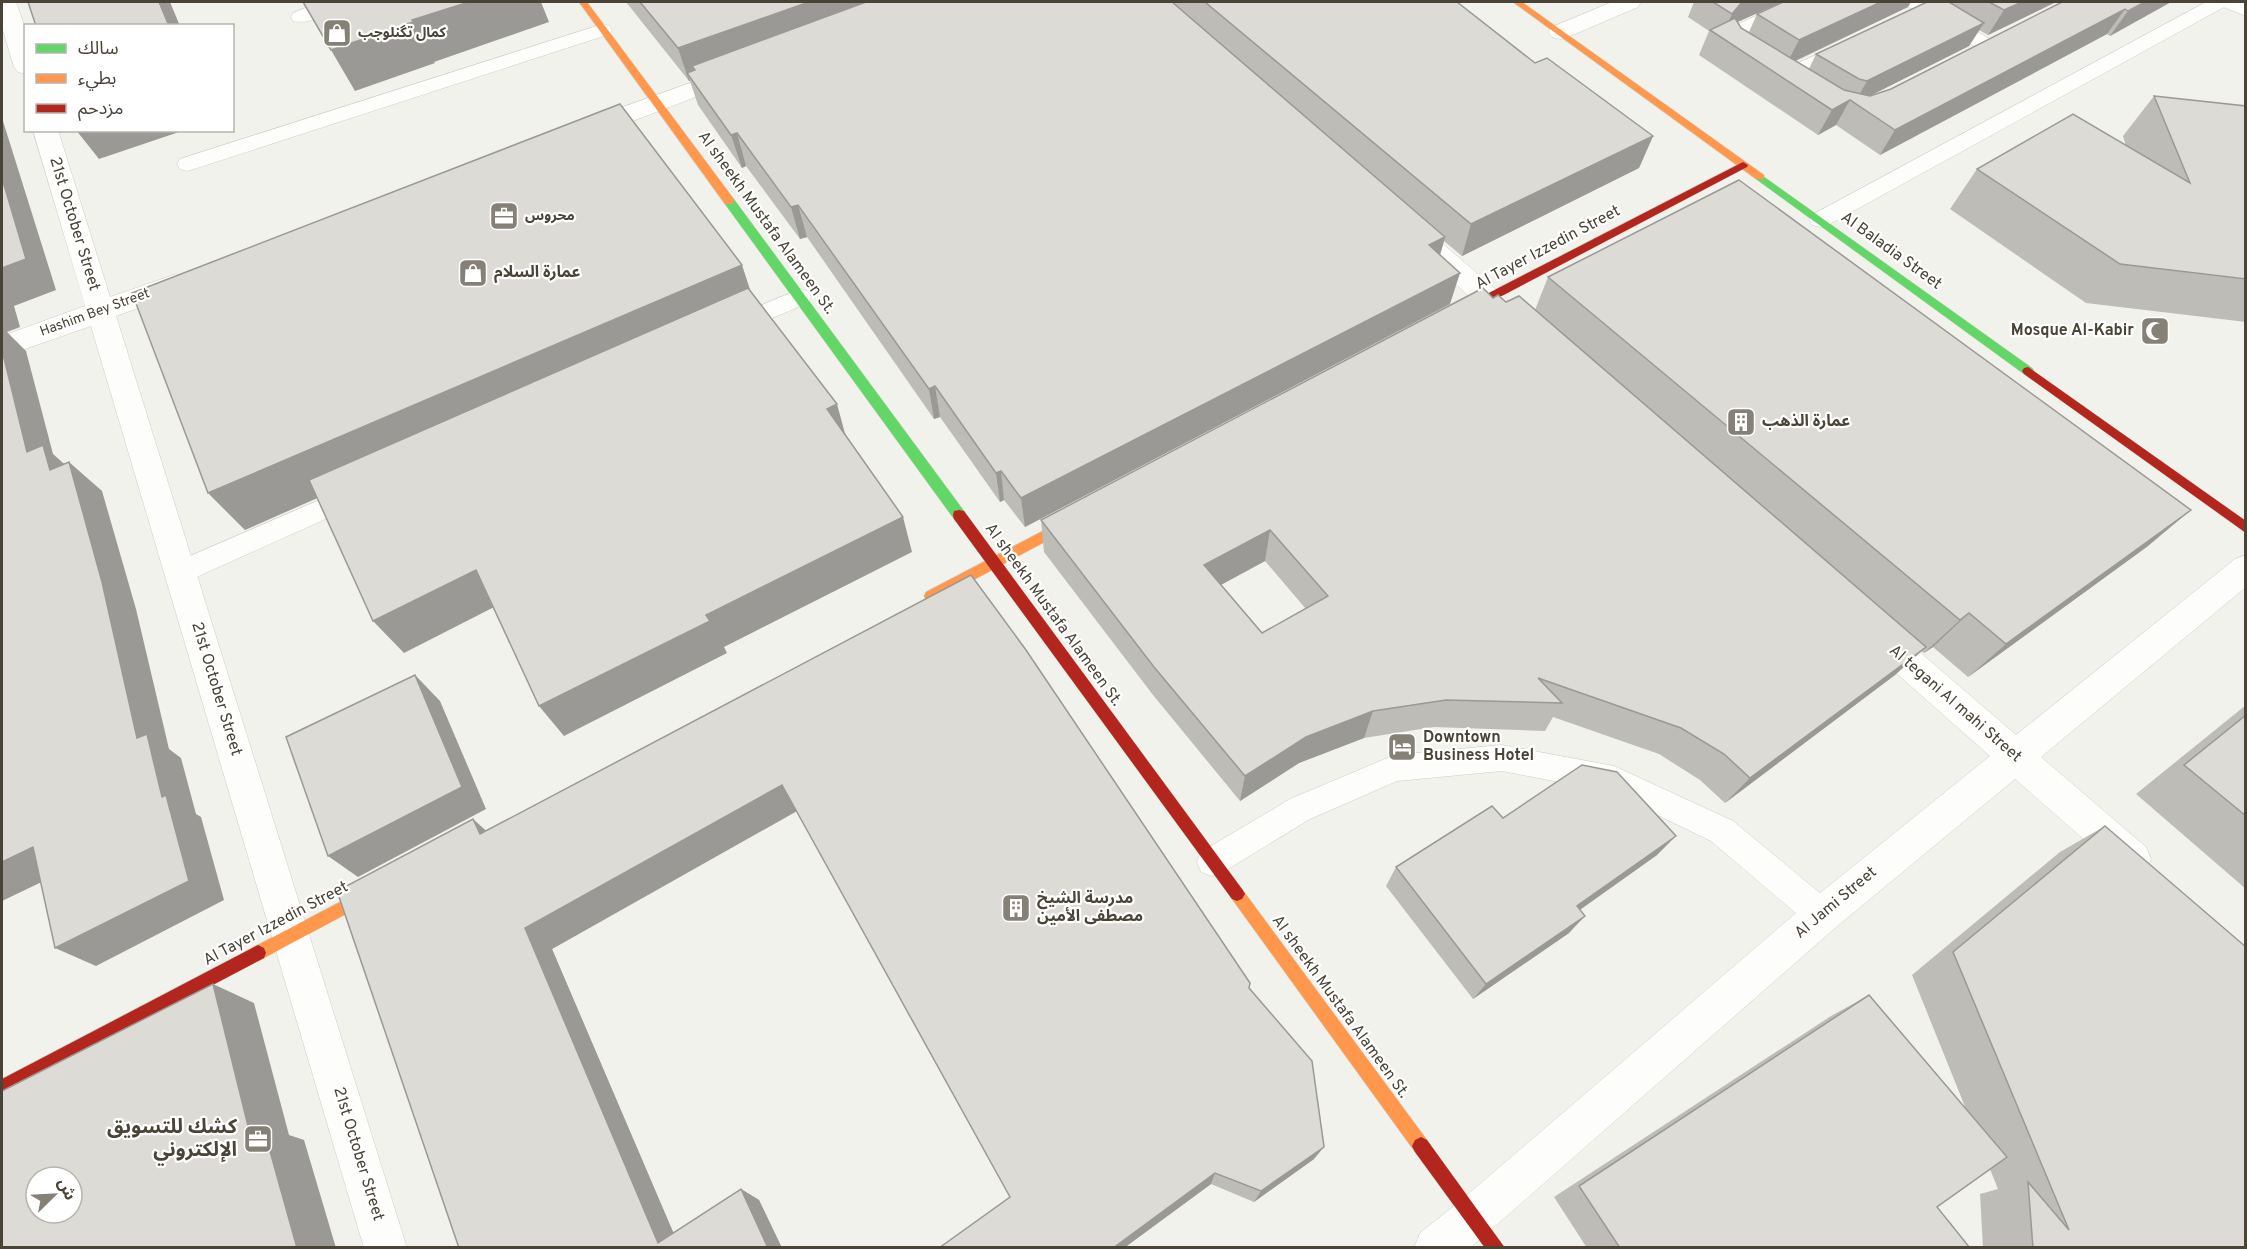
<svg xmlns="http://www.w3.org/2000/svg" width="2247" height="1249" font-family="Overpass,'Noto Sans Arabic',sans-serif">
<rect width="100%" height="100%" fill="#f2f2ed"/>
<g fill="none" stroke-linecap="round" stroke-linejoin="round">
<g stroke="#cecdc7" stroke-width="1">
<g id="lane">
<path d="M320,2H339C331,14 308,25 293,21L291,17L293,13Z"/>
<path d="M1786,2H1809L1807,6L1748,34L1743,39L1757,53L1754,57C1738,61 1730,50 1723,38L1734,26Z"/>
<path d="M1905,2H1926L1995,42L1998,46L1995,50H1981L1907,6Z"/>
<path d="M2206,2H2228L2226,6L1828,225L1820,227L1812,225L1809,220L1812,215Z"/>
<path d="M603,24L610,26L612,30L610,34L194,169L187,171L180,169L177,164L180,159Z"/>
<path d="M1845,42L1852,44L1855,48L1852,52L1792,80H1778L1775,76L1778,72Z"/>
<path d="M800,289L808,291L811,297L808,303L732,335L724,333L721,327L724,321Z"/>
<path d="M354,485L363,488L367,495L363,502L190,580L181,583L172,580L168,572L172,564Z"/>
<path d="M1502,745L1614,766L1733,821L1833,904L1837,915L1833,926L1822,930L1811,926L1711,841L1610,792L1502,771L1397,781L1310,819L1223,872L1212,876L1201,872L1197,862L1201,852L1290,799L1385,759L1395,755Z"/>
</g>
</g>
<g stroke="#cecdc7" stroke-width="1">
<g id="street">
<path d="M2,2H16L26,30V74L18,72L14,67L2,27Z"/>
<path d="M1612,2H1641L1638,7L1568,37L1560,39L1552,37L1548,32L1552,27Z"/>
<path d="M2220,2H2246V16L2223,7Z"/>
<path d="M735,67L743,69L747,74L743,79L596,135L587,137L578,135L575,129L578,123Z"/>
<path d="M33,130H58L110,297L176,274L186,277L190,284L186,291L116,316L407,1248H364L91,326L2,357V336L85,306Z"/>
<path d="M1426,234L1435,237L1523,313L1527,320L1523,327L1513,330L1503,327L1417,249L1413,243L1417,237Z"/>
<path d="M2246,555V587L2041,757L2146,847L2151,859L2146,871L2133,876L2120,871L2015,779L1835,928L1470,1248H1414L1420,1233L1459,1202L1809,902L1990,756L1862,643L1857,633L1862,623L1874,619L1886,623L2016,735L2235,559Z"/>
</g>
</g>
<g stroke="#d2d0c3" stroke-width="1">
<g id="fast">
<path d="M1760,174L2032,368L2034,371L2032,374H2024L1756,179V175Z"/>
<path d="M729,197L733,198L964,511L965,515L964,519H954L725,204L724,201Z"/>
</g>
</g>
<g stroke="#d2d0c3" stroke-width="1">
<g id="slow">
<path d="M579,2H587L733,198V204H725Z"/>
<path d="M1513,2H1522L1764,175V179H1756Z"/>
<path d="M1081,511L1086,512L1087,516L1086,520L936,600H926L924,596L926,592Z"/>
<path d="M382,880L387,882L390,887L387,892L264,958L258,961L252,958L250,953L252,948Z"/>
<path d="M1237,887L1242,889L1427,1140L1430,1146L1427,1152L1421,1155L1415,1152L1232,899L1229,894L1232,889Z"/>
</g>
</g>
<g stroke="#d2d0c3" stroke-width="1">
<g id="jam">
<path d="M1743,162L1748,165L1747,167L1456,320H1448L1446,317L1448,314Z"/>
<path d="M2028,367L2246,521V533L2024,374L2022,371L2024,368Z"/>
<path d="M959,510L964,511L1242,889L1245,894L1242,899L1237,901L1232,899L954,519L953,515L954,511Z"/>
<path d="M258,945L264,948L266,953L264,958L2,1096V1079Z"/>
<path d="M1421,1137L1427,1140L1505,1248H1485L1415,1152L1412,1146L1415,1140Z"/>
</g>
</g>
<use href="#lane" fill="#fdfdfc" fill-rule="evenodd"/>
<use href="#street" fill="#fdfdfc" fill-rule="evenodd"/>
<use href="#fast" fill="#63d668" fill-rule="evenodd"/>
<use href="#slow" fill="#ff974d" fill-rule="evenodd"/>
<use href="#jam" fill="#b3261e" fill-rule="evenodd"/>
</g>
<g fill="#bdbcb7" fill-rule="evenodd">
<path d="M626,2H1457L1535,63L1653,136L1639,168L1462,256L1444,241L1440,255L1450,304L1025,527L1004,500L1000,502L940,417L934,419L807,237L800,239L746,166L742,168L698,105L690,81H689Z"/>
<path d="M1694,2H1782L1737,22L1741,28L1749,32L1757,14L1908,7L1796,61L1809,69L1816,54L1950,2H2056L1988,35L1979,30L1969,46L1869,96L1891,89L2062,2H2171L2110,36L2107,34L1880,155L1836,125L1818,135L1699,55L1709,31L1688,17Z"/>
<path d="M2154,96L2246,106V322L2086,303L1950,209L1977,169L2126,146L2123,136Z"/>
<path d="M1548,277L2148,546L1968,677L1933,647L1924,653L1921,651L1895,675L1725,803L1700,780L1659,754L1553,717L1545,731L1434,727L1364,738L1299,763L1240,801L1153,695L1044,552L1041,520L1493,298L1535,310ZM1265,561L1306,609L1262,633L1221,585Z"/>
<path d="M971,575L1249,988L1314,1159L1254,1202L1211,1184L1124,1248H939L1010,1197L797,811L552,949L673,1233L741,1189L759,1200L782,1248H459L486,831Z"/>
<path d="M2246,705V889L2136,794Z"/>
<path d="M1503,818L1657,855L1580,910L1569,933L1473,999L1386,886L1396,867Z"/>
<path d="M2105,826L2246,1248H1983L1980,1194L1998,1189L1990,1169L1937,1207L1970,1248H1587L1554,1197L1831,1016L1869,995L1966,1109L1912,975L2060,852Z"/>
</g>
<g fill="#9a9995">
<path d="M159,2H170L180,26H169Z"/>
<path d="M469,2H541L549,22L434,62L435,63L355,91L331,50L412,20Z"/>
<path d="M809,2H906L695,70L692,66L696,79L687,73L690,81H689L678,48Z"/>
<path d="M1742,2H1782L1733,24L1721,39L1732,14Z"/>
<path d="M1881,2H1911L1908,7L1786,65L1799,40Z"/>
<path d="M2022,2H2056L1988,35L2004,10Z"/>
<path d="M2145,2H2171L2110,36L2128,11Z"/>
<path d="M2125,9L2107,34L1880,155L1895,130Z"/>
<path d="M1984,23L1969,46L1854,104L1867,81Z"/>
<path d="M1850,100L1836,125L1818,135L1832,110Z"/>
<path d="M2,118L56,290L14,306L20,327L7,332L26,351L53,454L72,471L69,462L102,491L136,609L169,749L181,758L196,814L201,817L224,900L96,966L55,948L162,797L137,738L27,452L2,350Z"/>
<path d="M76,130H185L99,159Z"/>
<path d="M737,133L746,166L742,168L731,135Z"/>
<path d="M1653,136L1639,168L1462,256L1471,224Z"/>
<path d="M798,205L807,237L800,239L791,207Z"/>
<path d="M1445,237L1436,269L1429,245Z"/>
<path d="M742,265L755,305L245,530L208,493Z"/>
<path d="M1460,273L1450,304L1025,527L1021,498Z"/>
<path d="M935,386L940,417L934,419L929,389Z"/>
<path d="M837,404L847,441L827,409Z"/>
<path d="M1001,471L1004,500L1000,502L996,473Z"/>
<path d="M2191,510L2148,546L1968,677L2006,644Z"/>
<path d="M903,517L912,552L724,647L727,653L564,736L539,706L706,615Z"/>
<path d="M1270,530L1265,561L1202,595L1204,565Z"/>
<path d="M476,570L502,603L404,653L373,621Z"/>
<path d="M1969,613L1933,647L1924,653L1960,620Z"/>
<path d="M1926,647L1895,675L1725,803L1750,778Z"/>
<path d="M415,675L440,701L486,809L358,877L328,856Z"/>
<path d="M1373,711L1364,738L1299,763L1240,801L1245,776L1306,737Z"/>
<path d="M782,785L797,811L552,949L680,1248L658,1243L525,928Z"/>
<path d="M473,819L501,844L480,834Z"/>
<path d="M1676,836L1657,855L1561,923L1577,906Z"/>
<path d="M33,847L73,867L2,901V862Z"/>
<path d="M1585,916L1569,933L1473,999L1486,984Z"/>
<path d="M213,984L254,1003L289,1135L304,1140L336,1248H297L250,1134Z"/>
<path d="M1324,1147L1314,1159L1254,1202L1261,1191Z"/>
<path d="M1215,1173L1211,1184L1124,1248H1113Z"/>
<path d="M741,1189L759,1200L782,1248H768Z"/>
</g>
<g fill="#dcdbd5" stroke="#9a9995" stroke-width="1.5" fill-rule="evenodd">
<path d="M28,2H159L169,26H36Z"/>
<path d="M303,2H469L412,20L413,22L331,50Z"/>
<path d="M640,2H809L678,48Z"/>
<path d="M866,2H1172L1445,237L1429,245L1460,273L1021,498L1001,471L996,473L935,386L929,389L798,205L791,207L737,133L731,135L687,73L695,70L692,66Z"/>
<path d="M1205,2H1457L1535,63L1547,58L1653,136L1471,224Z"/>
<path d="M1713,2H1742L1732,14Z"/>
<path d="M1783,2H1881L1799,40L1757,14Z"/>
<path d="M1927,2H1949L1984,23L1867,81L1859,79L1816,54Z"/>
<path d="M1989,2H2022L2004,10Z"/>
<path d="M2062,2H2145L2128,11L2125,9L1895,130L1850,100L1832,110L1710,30L1735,18L1741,28L1844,90L1870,96L1891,89Z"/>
<path d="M2154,96L2246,106V279L2120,264L1977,169L2073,114L2190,183Z"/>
<path d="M620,104L742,265L208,493L132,293Z"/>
<path d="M2,178L26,259L2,268Z"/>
<path d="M1739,180L2191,510L2006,644L1969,613L1960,620L1548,277Z"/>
<path d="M748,288L837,404L827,409L903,517L706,615L710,621L539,706L476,570L373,621L309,480Z"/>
<path d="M1483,288L1493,298L1498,295L1506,302L1519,296L1926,647L1750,778L1724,754L1681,728L1538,678L1562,703L1446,700L1373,711L1306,737L1245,776L1154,667L1041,520ZM1270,530L1328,596L1262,633L1204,565Z"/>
<path d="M2,350L27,452L43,445L50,470L69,462L102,582L137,738L147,734L162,797L166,795L189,881L55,948L33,847L2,862Z"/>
<path d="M971,575L1026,650L1250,983L1249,988L1312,1061L1324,1147L1261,1191L1215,1173L1113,1248H939L1010,1197L782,785L525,928L658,1243L741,1189L768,1248H459L337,891L473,819L480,834Z"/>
<path d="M415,675L462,787L328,856L286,737Z"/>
<path d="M2246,715V816L2184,765Z"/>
<path d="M1582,765L1617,772L1676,836L1577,906L1585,916L1486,984L1396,867L1492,806L1503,818Z"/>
<path d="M2105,826L2246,947V1248H2033L2028,1182L2069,1230L1953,952Z"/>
<path d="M213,984L250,1134L263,1126L297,1248H2V1091ZM36,1177H72V1213H36Z"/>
<path d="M1869,995L2007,1157L1937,1207L1970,1248H1620L1579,1186Z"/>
</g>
<defs>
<g id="shop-square" transform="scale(1.5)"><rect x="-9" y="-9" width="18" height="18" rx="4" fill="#858177" stroke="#fff"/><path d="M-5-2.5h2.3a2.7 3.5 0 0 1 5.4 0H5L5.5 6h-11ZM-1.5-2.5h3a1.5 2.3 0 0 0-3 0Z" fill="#fff"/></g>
<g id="office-square" transform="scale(1.5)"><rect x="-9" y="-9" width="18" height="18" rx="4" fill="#858177" stroke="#fff"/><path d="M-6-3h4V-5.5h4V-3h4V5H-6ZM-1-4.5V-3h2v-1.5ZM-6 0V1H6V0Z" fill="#fff"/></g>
<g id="mosque-square" transform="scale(1.5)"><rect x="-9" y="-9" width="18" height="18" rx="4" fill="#858177" stroke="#fff"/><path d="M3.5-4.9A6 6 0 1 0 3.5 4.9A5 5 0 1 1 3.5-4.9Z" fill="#fff"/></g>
<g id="building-square" transform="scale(1.5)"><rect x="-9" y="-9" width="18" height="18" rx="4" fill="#858177" stroke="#fff"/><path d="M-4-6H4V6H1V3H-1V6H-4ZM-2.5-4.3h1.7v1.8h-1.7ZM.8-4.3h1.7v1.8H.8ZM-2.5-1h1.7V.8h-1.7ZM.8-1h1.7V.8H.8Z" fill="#fff"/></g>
<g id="hotel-square" transform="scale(1.5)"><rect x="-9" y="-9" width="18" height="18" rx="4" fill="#858177" stroke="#fff"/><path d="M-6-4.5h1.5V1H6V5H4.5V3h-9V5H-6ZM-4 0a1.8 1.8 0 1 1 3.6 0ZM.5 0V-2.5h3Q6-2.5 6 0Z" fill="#fff"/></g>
</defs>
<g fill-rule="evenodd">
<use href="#shop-square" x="337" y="33"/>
<use href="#office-square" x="504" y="216"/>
<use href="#shop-square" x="473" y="273"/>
<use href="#mosque-square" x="2155" y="331"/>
<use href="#building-square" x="1741" y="422"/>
<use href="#hotel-square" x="1402" y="747"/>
<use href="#building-square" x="1016" y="908"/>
<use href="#office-square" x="258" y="1139"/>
</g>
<g text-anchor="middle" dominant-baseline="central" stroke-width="4.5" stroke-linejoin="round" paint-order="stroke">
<g font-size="14" font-weight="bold" fill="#4a4437" stroke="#fff" text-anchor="start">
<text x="358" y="33">كمال تگنلوجب</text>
<text x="525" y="216">محروس</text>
</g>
<g font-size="14" fill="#4a4437" stroke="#fff">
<text transform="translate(95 313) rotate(-20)">Hashim Bey Street</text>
</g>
<g font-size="16" fill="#4a4437" stroke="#fff">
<text transform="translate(766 223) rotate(54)">Al sheekh Mustafa Alameen St.</text>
<text transform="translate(74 224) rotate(73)">21st October Street</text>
<text transform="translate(1548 248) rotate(-28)">Al Tayer Izzedin Street</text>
<text transform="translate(1891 251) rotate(36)">Al Baladia Street</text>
<text transform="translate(1053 615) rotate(54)">Al sheekh Mustafa Alameen St.</text>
<text transform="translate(216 689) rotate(73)">21st October Street</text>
<text transform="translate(1955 704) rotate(41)">Al tegani Al mahi Street</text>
<text transform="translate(1836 903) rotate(-40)">Al Jami Street</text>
<text transform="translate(276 924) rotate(-28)">Al Tayer Izzedin Street</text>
<text transform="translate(1340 1007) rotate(54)">Al sheekh Mustafa Alameen St.</text>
<text transform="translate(358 1154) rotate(73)">21st October Street</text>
</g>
<g font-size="16" font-weight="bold" fill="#4a4437" stroke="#fff" text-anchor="start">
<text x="494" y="273">عمارة السلام</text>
<text x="2134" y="331" text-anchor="end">Mosque Al-Kabir</text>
<text x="1762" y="422">عمارة الذهب</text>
<text x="1423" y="738">Downtown<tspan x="1423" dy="18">Business Hotel</tspan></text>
<text x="1037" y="899">مدرسة الشيخ<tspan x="1037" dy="18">مصطفى الأمين</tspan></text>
</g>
<g font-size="20" font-weight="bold" fill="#4a4437" stroke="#fff" text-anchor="end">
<text x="237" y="1128">كشك للتسويق<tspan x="237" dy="23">الإلكتروني</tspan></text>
</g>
</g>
<rect width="2247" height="1249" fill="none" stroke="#4a4437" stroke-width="6"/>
<rect x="24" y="24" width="210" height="108" fill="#ffffff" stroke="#b7b4af" stroke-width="1.5"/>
<rect x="36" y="44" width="30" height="9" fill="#63d668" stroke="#b7b4af" stroke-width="1.5"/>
<text x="78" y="54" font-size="18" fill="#4a4437">سالك</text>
<rect x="36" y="74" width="30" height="9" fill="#ff974d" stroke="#b7b4af" stroke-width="1.5"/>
<text x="78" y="84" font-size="18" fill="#4a4437">بطيء</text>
<rect x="36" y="104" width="30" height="9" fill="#b3261e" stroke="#b7b4af" stroke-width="1.5"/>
<text x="78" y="114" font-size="18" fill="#4a4437">مزدحم</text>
<g transform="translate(54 1195) rotate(66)"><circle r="28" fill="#ffffff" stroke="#b7b4af" stroke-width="1.5"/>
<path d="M0-4.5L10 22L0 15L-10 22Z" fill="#858177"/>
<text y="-9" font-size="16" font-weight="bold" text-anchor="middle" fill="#4a4437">ش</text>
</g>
</svg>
